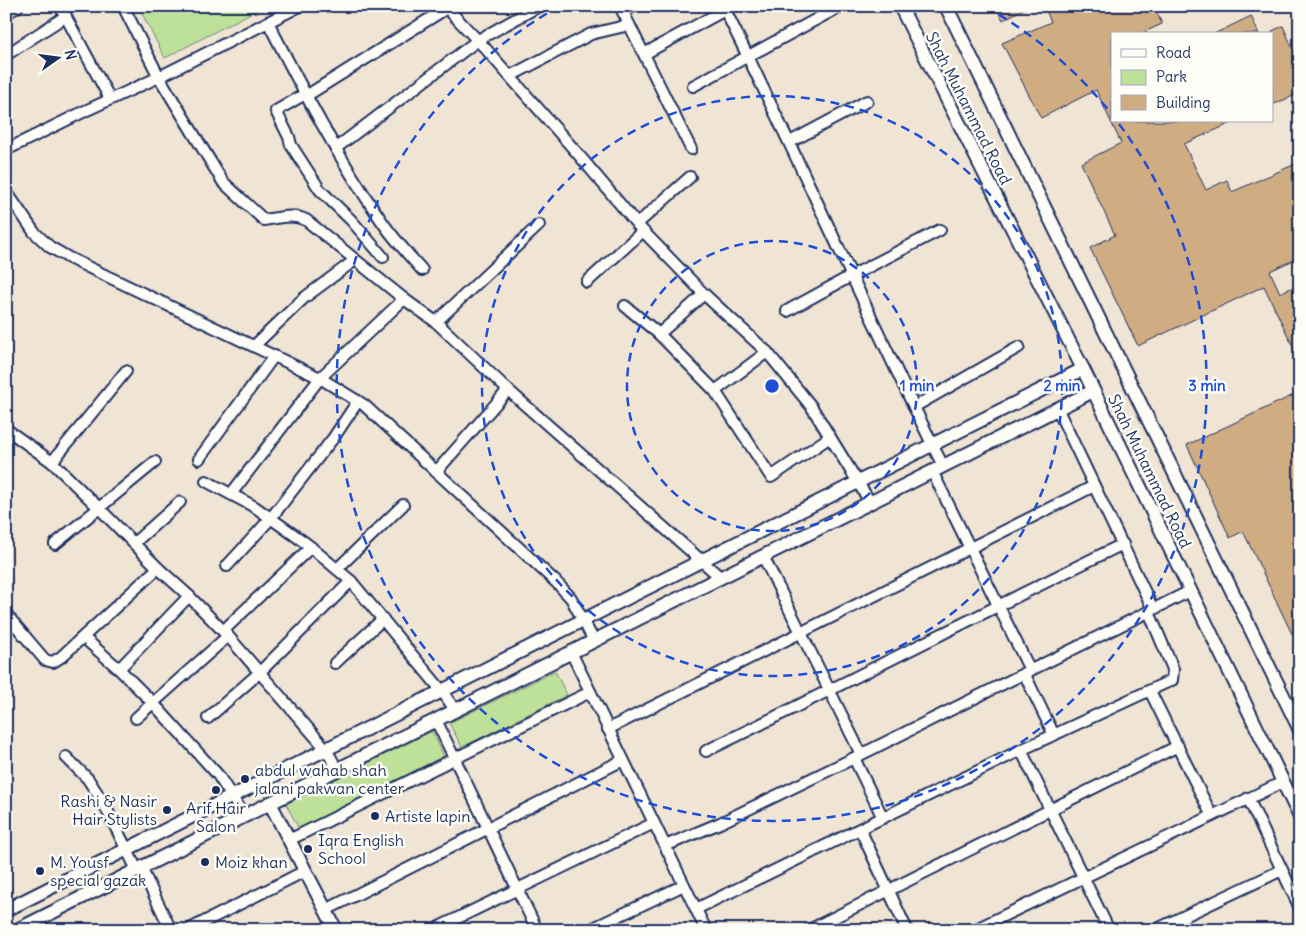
<svg xmlns="http://www.w3.org/2000/svg" width="1306" height="936" font-family="Delius,sans-serif">
<rect width="100%" height="100%" fill="#f0e4d4"/>
<filter id="ink" filterUnits="userSpaceOnUse"><feTurbulence type="fractalNoise" baseFrequency=".02" numOctaves="2"/><feDisplacementMap in="SourceGraphic" scale="10" xChannelSelector="R" yChannelSelector="G"/><feConvolveMatrix kernelMatrix="1 2 1 2 8 2 1 2 1" color-interpolation-filters="sRGB"/></filter>
<g filter="url(#ink)">
<g fill="#bee19a" stroke="#6c887c">
<path d="M138,6H264L165,58Z"/>
<path d="M555,671L567,695L462,747L449,723Z"/>
<path d="M432,731L444,756L299,829L286,804Z"/>
</g>
<g fill="#d0ac82" stroke="#1b2f5e">
<path d="M995,6H1029L1003,20Z"/>
<path d="M1044,6H1154L1162,24L1140,34H1112V121H1236L1184,144L1206,190L1227,180L1232,192L1300,162V257L1270,271L1280,293L1300,284V361L1264,286L1138,346L1090,248L1115,235L1081,163L1121,143L1096,90L1041,118L1002,43L1051,22Z"/>
<path d="M1251,16L1259,34H1214Z"/>
<path d="M1283,26L1300,65V93L1272,105V31Z"/>
<path d="M1300,392V631L1292,634L1243,531L1230,538L1187,445Z"/>
</g>
<g fill="none" stroke-linecap="round" stroke-linejoin="round">
<g stroke="#1b2f5e" stroke-width="14">
<g id="minor">
<path d="M60,6L110,99"/>
<path d="M123,6L159,77L223,182L264,220C279,218 292,213 306,220L404,299L436,322L508,390L720,577"/>
<path d="M445,6L485,48L578,154L641,229L704,294L767,352L811,406L870,502"/>
<path d="M620,6L691,149"/>
<path d="M723,6C799,158 867,314 943,466"/>
<path d="M623,12L634,6"/>
<path d="M6,14L18,6"/>
<path d="M268,22C302,89 338,158 381,220C393,238 408,254 422,270"/>
<path d="M644,54L732,6"/>
<path d="M6,55L66,16"/>
<path d="M510,76L591,34L629,25"/>
<path d="M693,86L841,6"/>
<path d="M305,94L276,111L289,137L291,145L320,190L351,220L383,257"/>
<path d="M306,96L450,6"/>
<path d="M790,142L867,101"/>
<path d="M336,148L478,40L539,6"/>
<path d="M6,150L85,111L159,77L300,6"/>
<path d="M6,191L34,232L50,247L69,258L320,378L364,405L556,582L571,598L594,641"/>
<path d="M637,224L690,177"/>
<path d="M587,282L643,231"/>
<path d="M625,306L659,334L715,391L771,477L830,437"/>
<path d="M787,311L851,276L940,230"/>
<path d="M436,322L539,225"/>
<path d="M659,334L704,294"/>
<path d="M254,346L304,298L355,260"/>
<path d="M715,391L767,352"/>
<path d="M914,407L1019,347"/>
<path d="M1057,408L1153,609"/>
<path d="M6,429L52,462L99,508L158,568L189,596L228,636L326,749L337,769"/>
<path d="M199,459L274,356"/>
<path d="M52,462L126,371"/>
<path d="M932,471L1030,670"/>
<path d="M436,472L508,390"/>
<path d="M206,481L255,507L307,544L351,581L442,691L455,710"/>
<path d="M231,494L320,378L404,299"/>
<path d="M134,543L180,502"/>
<path d="M55,544L155,462"/>
<path d="M763,556L861,754"/>
<path d="M227,566L271,518L334,437L358,401"/>
<path d="M337,569L403,505"/>
<path d="M6,614L45,660L53,662L61,657L158,568"/>
<path d="M223,631L311,547"/>
<path d="M83,637L119,669L153,703L218,775L244,816"/>
<path d="M571,652L706,930"/>
<path d="M335,663L383,619"/>
<path d="M119,669L189,596"/>
<path d="M1024,673L1054,735"/>
<path d="M1150,691L1212,816"/>
<path d="M136,718L228,636"/>
<path d="M208,718L259,673L351,581"/>
<path d="M436,720L537,930"/>
<path d="M608,729L1094,486"/>
<path d="M1021,750L1109,930"/>
<path d="M706,751C846,683 984,612 1123,544"/>
<path d="M66,757L88,779L104,804L137,870"/>
<path d="M854,758L883,818"/>
<path d="M1248,798L1300,908"/>
<path d="M860,829L907,930"/>
<path d="M289,840L590,692"/>
<path d="M665,846L720,823L854,758L1190,591"/>
<path d="M141,868L171,930"/>
<path d="M696,909L1021,750L1172,680L1173,669L1149,612"/>
<path d="M326,910L623,760"/>
<path d="M188,930L305,871"/>
<path d="M433,930L654,823"/>
<path d="M589,930L684,885"/>
<path d="M809,930L1178,746"/>
<path d="M974,930L1283,782"/>
<path d="M1155,930L1282,870"/>
</g>
</g>
<g stroke="#1b2f5e" stroke-width="16">
<g id="tertiary">
<path d="M900,6L1083,369L1300,817"/>
<path d="M946,6L1300,730"/>
<path d="M270,803L336,930"/>
<path d="M6,910L1083,369"/>
<path d="M17,930L1093,391"/>
</g>
</g>
<use href="#minor" stroke="#fdfcf7" stroke-width="10"/>
<use href="#tertiary" stroke="#fdfcf7" stroke-width="12"/>
</g>
</g>
<g fill="none" stroke="#1d4ed8" stroke-width="2.5" stroke-dasharray="9 6">
<circle cx="772" cy="386" r="145"/>
<circle cx="772" cy="386" r="290"/>
<path d="M986 7A435 435 0 0 1 1110 112M1119 124A435 435 0 1 1 558 7"/>
</g>
<g fill="#1b2f5e" stroke="#fdfcf7" stroke-width="2">
<circle cx="245" cy="779" r="5"/>
<circle cx="216" cy="790" r="5"/>
<circle cx="167" cy="810" r="5"/>
<circle cx="375" cy="816" r="5"/>
<circle cx="308" cy="849" r="5"/>
<circle cx="205" cy="862" r="5"/>
<circle cx="40" cy="871" r="5"/>
</g>
<g text-anchor="middle" dominant-baseline="central" stroke-width="5" stroke-linejoin="round" paint-order="stroke">
<g font-size="16" fill="#1b2f5e" stroke="#fdfcf7">
<text transform="translate(969 108) rotate(63)">Shah Muhammad Road</text>
<text transform="translate(1150 471) rotate(64)">Shah Muhammad Road</text>
</g>
<g font-size="16" fill="#1b2f5e" stroke="#fdfcf7" text-anchor="start">
<text x="255" y="770">abdul wahab shah<tspan x="255" dy="18">jalani pakwan center</tspan></text>
<text x="157" y="801" text-anchor="end">Rashi &amp; Nasir<tspan x="157" dy="18">Hair Stylists</tspan></text>
<text x="216" y="808" text-anchor="middle">Arif Hair<tspan x="216" dy="18">Salon</tspan></text>
<text x="385" y="816">Artiste lapin</text>
<text x="318" y="840">Iqra English<tspan x="318" dy="18">School</tspan></text>
<text x="50" y="862">M. Yousf<tspan x="50" dy="18">special gazak</tspan></text>
<text x="215" y="862">Moiz khan</text>
</g>
</g>
<circle cx="772" cy="386" r="8" fill="#1d4ed8" stroke="#fdfcf7" stroke-width="2.5"/>
<g font-size="15" text-anchor="middle" font-weight="bold" fill="#1d4ed8" stroke="#fdfcf7" stroke-width="5" stroke-linejoin="round" paint-order="stroke">
<text x="917" y="391">1 min</text>
<text x="1062" y="391">2 min</text>
<text x="1207" y="391">3 min</text>
</g>
<rect width="1306" height="936" fill="none" stroke="#fdfcf7" stroke-width="25"/>
<rect x="12" y="12" width="1281" height="911" fill="none" stroke="#1b2f5e" stroke-width="2" filter="url(#ink)"/>
<rect x="1111" y="32" width="162" height="90" fill="#fdfcf7" stroke="#a3aaba"/>
<rect x="1121" y="49" width="25" height="8" fill="#fdfcf7" stroke="#a3aaba"/>
<text x="1156" y="58" font-size="15" fill="#1b2f5e">Road</text>
<rect x="1121" y="70" width="25" height="15" fill="#bee19a" stroke="#a3aaba"/>
<text x="1156" y="82" font-size="15" fill="#1b2f5e">Park</text>
<rect x="1121" y="95" width="25" height="15" fill="#d0ac82" stroke="#a3aaba"/>
<text x="1156" y="108" font-size="15" fill="#1b2f5e">Building</text>
<g transform="translate(58 58) rotate(76)" stroke="#fdfcf7" stroke-width="4" paint-order="stroke">
<path d="M0-4L9 19L0 12L-9 19Z" fill="#1b2f5e"/>
<text y="-8" font-size="14" font-weight="bold" text-anchor="middle" fill="#1b2f5e">N</text>
</g>
</svg>
